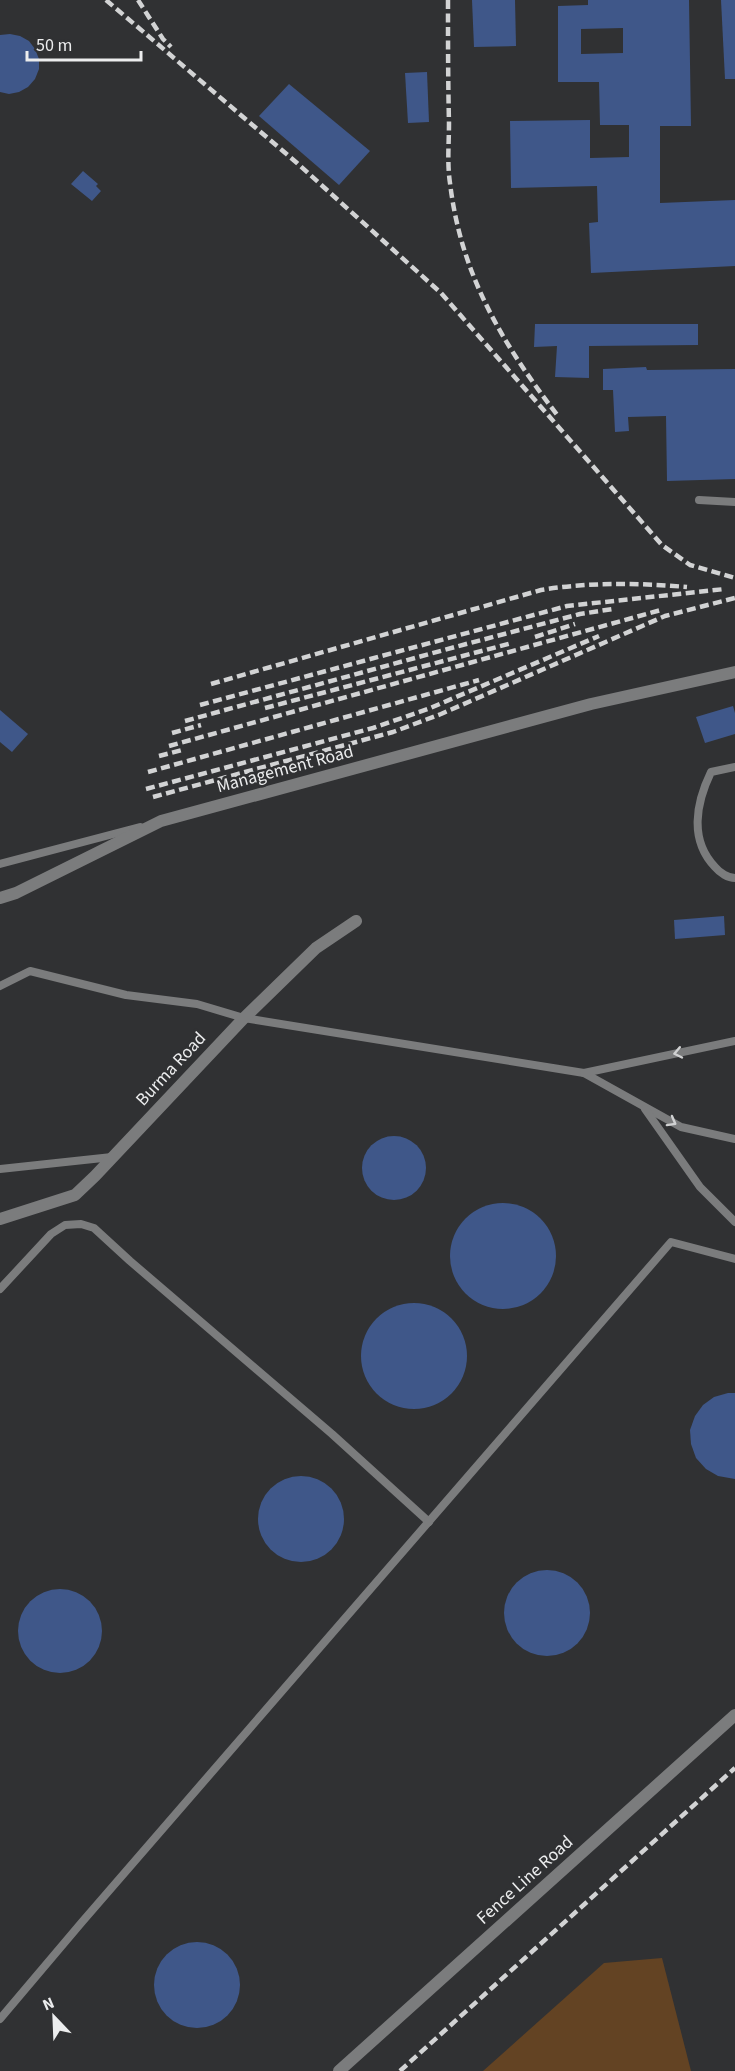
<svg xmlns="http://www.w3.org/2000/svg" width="735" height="2071" font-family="'Source Sans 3',sans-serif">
<rect width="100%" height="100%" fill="#303133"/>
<path fill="#634323" d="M662,1958L691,2071H483L604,1963Z"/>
<g fill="#3f5789" fill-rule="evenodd">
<path d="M472,0H515L516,46L474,47Z"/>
<path d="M588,0H689L691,126H660V203L735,200V266L591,273L589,223L598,222L597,186L511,188L510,121L590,120V158L629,157V125H600L599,82H558V6L588,5ZM623,28V53L581,54V29Z"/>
<path d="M721,0H735V79H725Z"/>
<path d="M10,34L20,36L29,41L35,49L39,59V69L35,79L28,87L19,92L9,94L0,92V35Z"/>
<path d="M427,72L429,122L408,123L405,73Z"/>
<path d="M289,84L370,151L339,185L259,116Z"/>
<path d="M83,171L98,184L96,186L101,191L92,201L71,184Z"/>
<path d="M535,324H698V345L589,346V378L555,377L557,346L534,347Z"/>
<path d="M646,367L647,370L735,369V479L667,481L666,416L628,417L629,431L615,432L613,390H603V369Z"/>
<path d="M733,706L735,713V734L705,743L696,717Z"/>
<path d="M0,710L28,734L12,752L0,742Z"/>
<path d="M724,916L725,935L675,939L674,920Z"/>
<circle cx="394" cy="1168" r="32"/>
<circle cx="503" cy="1256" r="53"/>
<circle cx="414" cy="1356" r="53"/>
<path d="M728,1393H735V1479L718,1476L706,1469L696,1458L691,1444L690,1430L695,1416L703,1405L714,1397Z"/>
<circle cx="301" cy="1519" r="43"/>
<circle cx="547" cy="1613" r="43"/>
<circle cx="60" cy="1631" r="42"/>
<circle cx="197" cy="1985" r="43"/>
</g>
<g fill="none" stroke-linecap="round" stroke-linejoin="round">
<g stroke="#7b7c7d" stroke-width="8">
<path d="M699,500L735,502"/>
<path d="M735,767L711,772C696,803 689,840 715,867C720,873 728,878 735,878"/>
<path d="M0,864L140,827"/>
<path d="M0,986L30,971L126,995L197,1004L244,1018L584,1073L681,1127L735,1139"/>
<path d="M584,1073L735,1041"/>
<path d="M645,1109L700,1187L735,1222"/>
<path d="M0,1169L112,1157"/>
<path d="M0,1289L51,1234L65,1225L81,1224L94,1228L130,1261L332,1434L429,1522"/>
<path d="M0,2019L82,1922L671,1242L735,1259"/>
</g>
<g stroke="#7b7c7d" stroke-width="12">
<path d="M0,898L16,893L161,821L591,704L735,672"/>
<path d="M0,1219L75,1195L95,1176L244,1018L316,948L356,921"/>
<path d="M339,2071L735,1715"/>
</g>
<g stroke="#d2d3d4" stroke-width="4.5" stroke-dasharray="9 4.5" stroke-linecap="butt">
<path d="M106,0L297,163L441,293L662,545L690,565L735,578"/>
<path d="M138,0L163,39L171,47"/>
<path d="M448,0C448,41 448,82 449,123C449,143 447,163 450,183C461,275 502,343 558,416"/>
<path d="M535,637L575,624"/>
<path d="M211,684L541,590C590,582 638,583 687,587"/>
<path d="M200,705L567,606L725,589"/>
<path d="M265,708L512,643"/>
<path d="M185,721L455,647L580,614L613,609"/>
<path d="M172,733L201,725"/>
<path d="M169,746L661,610"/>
<path d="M159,756L182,750"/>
<path d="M148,772L479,680"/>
<path d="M146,789L373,728L428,709L599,636"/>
<path d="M153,797L393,732L441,714L665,616L735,598"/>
<path d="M400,2071L735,1768"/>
</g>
</g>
<defs><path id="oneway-chevron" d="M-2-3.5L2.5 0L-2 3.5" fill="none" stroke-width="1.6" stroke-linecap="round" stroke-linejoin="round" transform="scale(1.5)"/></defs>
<g stroke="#d0d1d2">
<use href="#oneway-chevron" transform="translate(678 1053) rotate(168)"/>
<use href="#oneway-chevron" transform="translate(672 1122) rotate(29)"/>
</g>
<g text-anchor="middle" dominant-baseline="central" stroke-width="5" stroke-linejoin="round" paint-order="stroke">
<g font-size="18" fill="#ecedee" stroke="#303133">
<text transform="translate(285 769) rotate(-15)">Management Road</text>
<text transform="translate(171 1069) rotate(-47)">Burma Road</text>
<text transform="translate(525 1880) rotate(-42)">Fence Line Road</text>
</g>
</g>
<g transform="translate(54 2017) rotate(337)" stroke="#303133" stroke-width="4.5" paint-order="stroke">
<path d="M0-4.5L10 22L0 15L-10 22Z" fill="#ecedee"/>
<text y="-9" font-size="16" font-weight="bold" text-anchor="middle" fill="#ecedee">N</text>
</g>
<path d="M27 51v9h114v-9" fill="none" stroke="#ecedee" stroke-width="3"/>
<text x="36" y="51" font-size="18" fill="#ecedee" stroke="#303133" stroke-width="4.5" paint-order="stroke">50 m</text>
</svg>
